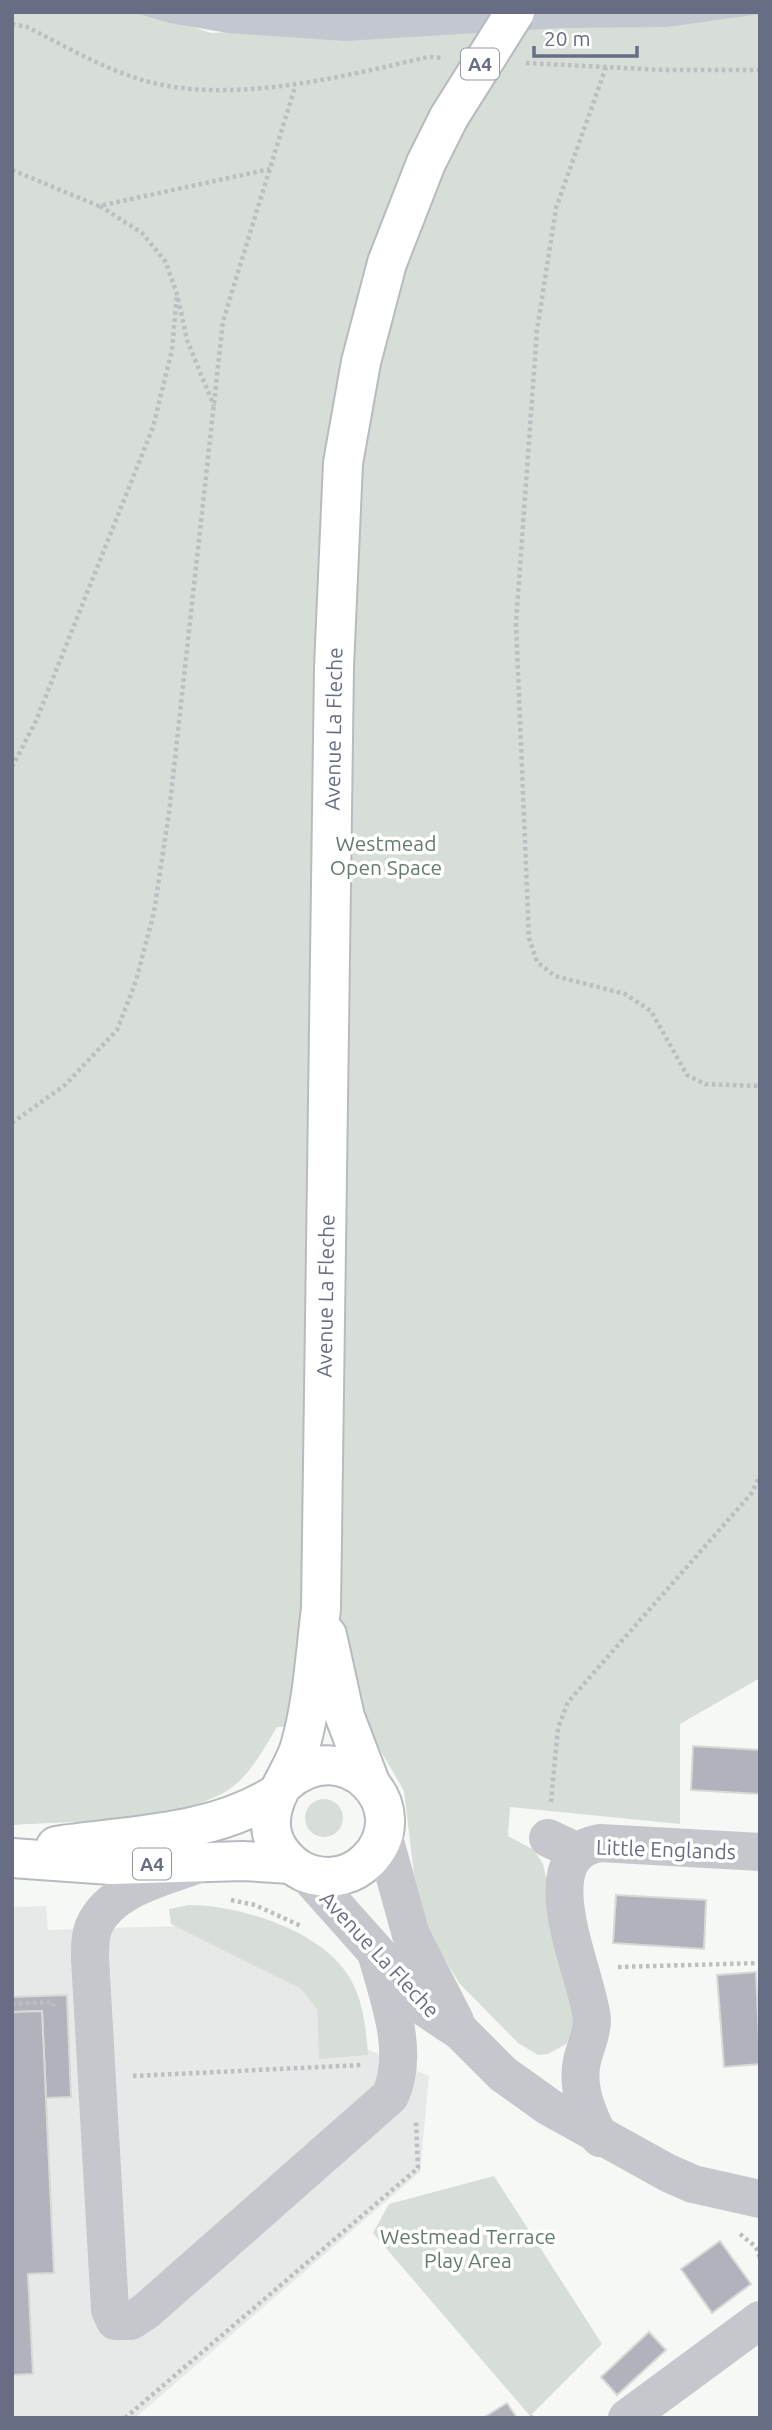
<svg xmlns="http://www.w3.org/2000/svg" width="772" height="2430" font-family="Ubuntu,sans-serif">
<rect width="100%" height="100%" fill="#f6f8f5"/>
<path fill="#e7e8e8" d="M46,1906L48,1930L178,1926L301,1989L317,2009L319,2052L369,2050L429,2076L420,2172L135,2418H12V1907Z"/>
<g fill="#d6ded7">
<path d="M12,12H149L211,33L557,12H760V1678L680,1724V1824L510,1807L508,1836L534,1850L543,1864L574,1998L573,2031L566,2044L548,2054L538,2055L518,2043L459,1983L430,1934L414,1874L404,1791L364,1722L277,1727C263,1750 248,1780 223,1793C170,1822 73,1821 12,1825Z"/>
<circle cx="324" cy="1818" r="19"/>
<path d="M189,1905C241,1905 327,1932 352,1982C364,2005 366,2030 368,2055L319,2059L317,2009L301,1989L171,1924L169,1909Z"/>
<path d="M494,2176L602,2344L530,2416L373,2233L389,2204Z"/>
</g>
<path fill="#c3c7d0" d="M132,12H760V14L667,27L560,28L345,41L228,33L170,23Z"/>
<g fill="#b0b3bc" stroke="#d8d9d7" stroke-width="2">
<path d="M693,1746L760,1750V1794L691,1790Z"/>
<path d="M616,1895L706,1900L704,1949L613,1943Z"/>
<path d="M756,1972L760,2064L724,2067L717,1975Z"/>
<path d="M67,1995L71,2097L46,2098L42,2011L12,2012V1997Z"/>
<path d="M42,2011L54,2273L28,2274L33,2374L12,2375V2012Z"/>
<path d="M720,2241L751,2284L712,2313L681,2269Z"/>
<path d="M649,2332L666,2350L617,2395L601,2377Z"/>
<path d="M507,2403L517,2418H483Z"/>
</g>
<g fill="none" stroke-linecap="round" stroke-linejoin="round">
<g stroke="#b8bac0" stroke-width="42">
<g id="major">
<path d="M327,1635L345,1717L371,1785"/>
<path d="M285,1783C345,1730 419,1808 368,1860C353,1875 333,1880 313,1875C292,1870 272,1848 271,1826C269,1797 292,1774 300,1747C313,1702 315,1655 321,1609L334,667L343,463L361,362L387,263L426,163L449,117"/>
<path d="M56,1846C131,1835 213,1835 278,1793"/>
<path d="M12,1858L111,1865L243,1861L291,1864"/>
</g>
</g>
<g stroke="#bdbec1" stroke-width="4.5" stroke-dasharray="3.5 3.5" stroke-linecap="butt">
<path d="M12,24L27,27C61,44 97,65 133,77C221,108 341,77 428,57L444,58"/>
<path d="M526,63L664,70H760"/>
<path d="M606,67L556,208L537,330L516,623L529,938L537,962L555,976L625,994L651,1011L687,1075L705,1084L760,1086"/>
<path d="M12,170L99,206L270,169"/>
<path d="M100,206L142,233L165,261L177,294L187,340L214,406"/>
<path d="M12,767L36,721L153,427L172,350L177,294"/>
<path d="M12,1123L65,1085L117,1030L136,981L154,912L169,813L223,321L295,87"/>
<path d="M551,1802L558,1728L568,1702L751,1494L760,1476"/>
<path d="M231,1900L255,1905L301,1926"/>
<path d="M618,1967L760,1963"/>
<path d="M12,2004L53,2002V2007"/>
<path d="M133,2076L362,2065"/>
<path d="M740,2234L756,2247L760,2258"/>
<path d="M530,2416L532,2418"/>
<path d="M125,2418L418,2168L416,2122"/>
</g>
<g stroke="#c5c7cc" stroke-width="38">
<path d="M383,1834L411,1935L455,2021"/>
<path d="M548,1838L567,1847L575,1856"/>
<path d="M196,1865C162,1878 110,1889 94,1926C90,1935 90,1948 90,1958L110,2310L115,2321H131L146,2311L390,2096C410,2053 389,1999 377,1956"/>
<path d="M304,1871L428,2010L461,2032L503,2074L549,2107L668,2173L693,2184L760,2199"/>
<path d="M600,2138C588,2115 576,2088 582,2061C585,2047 592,2035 592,2020C590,1979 526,1855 600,1843L760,1852"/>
<path d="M627,2418L760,2320"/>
</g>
<use href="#major" stroke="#fff" stroke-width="38"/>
<g stroke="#b8bac0" stroke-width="42" stroke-linecap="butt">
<path id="major-bridge" d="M449,117L515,12"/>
</g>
<use href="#major-bridge" stroke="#fff" stroke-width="38"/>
</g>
<g text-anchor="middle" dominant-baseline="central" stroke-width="7" stroke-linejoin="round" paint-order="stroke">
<g fill="#fff" stroke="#9599aa" stroke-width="2">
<rect x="461" y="48.5" width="38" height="31" rx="5"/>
<rect x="133" y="1848.5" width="38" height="31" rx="5"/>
</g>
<g font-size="19" font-weight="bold" fill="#676d85">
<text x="480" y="64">A4</text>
<text x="152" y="1864">A4</text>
</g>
<g font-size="21" fill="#676d85" stroke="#fff">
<text transform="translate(333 729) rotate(-89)">Avenue La Fleche</text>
<text transform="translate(325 1296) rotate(-89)">Avenue La Fleche</text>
<text transform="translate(666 1849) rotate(2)">Little Englands</text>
<text transform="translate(380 1954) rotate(47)">Avenue La Fleche</text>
</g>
<g font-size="21" fill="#667c6a" stroke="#fff">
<text x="386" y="843">Westmead<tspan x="386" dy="24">Open Space</tspan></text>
<text x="468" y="2236">Westmead Terrace<tspan x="468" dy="24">Play Area</tspan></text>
</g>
</g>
<rect width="772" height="2430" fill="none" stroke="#676d85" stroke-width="28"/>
<path d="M534 46v10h103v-10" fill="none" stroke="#676d85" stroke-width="3.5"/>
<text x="544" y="46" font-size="21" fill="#676d85" stroke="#ffffff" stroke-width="5" paint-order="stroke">20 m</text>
</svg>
